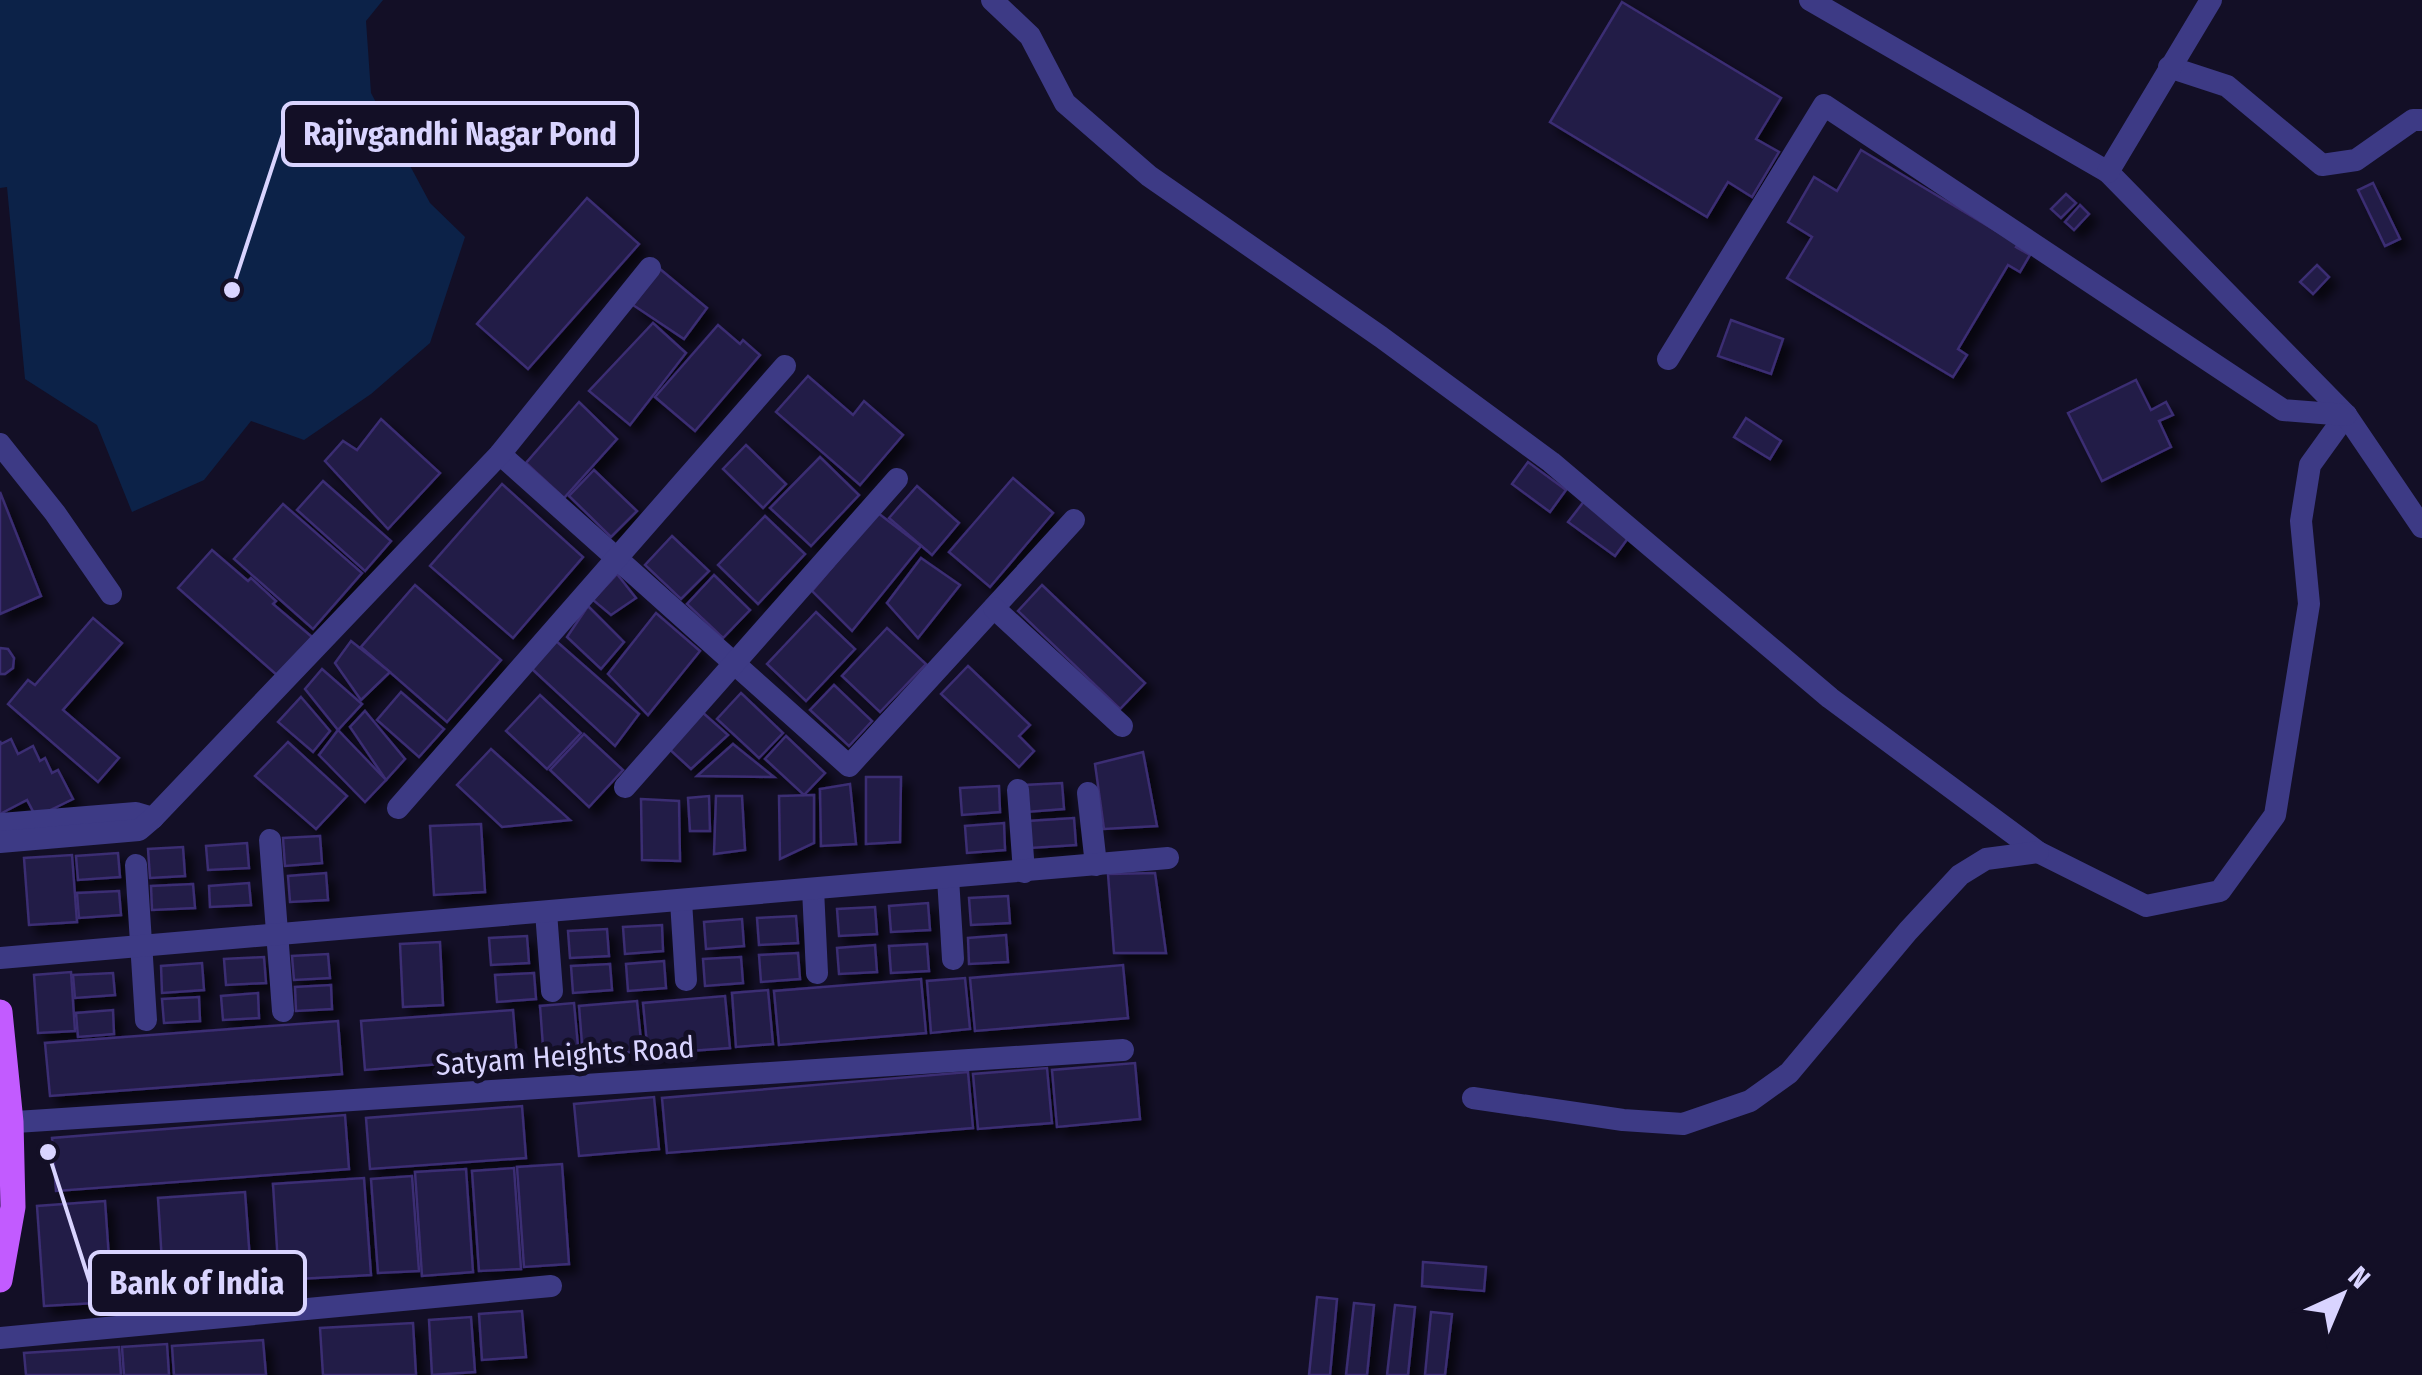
<svg xmlns="http://www.w3.org/2000/svg" width="2422" height="1375" font-family="'Fira Sans Condensed',sans-serif">
<defs>
<filter id="shadow"><feDropShadow dx="8" dy="8" stdDeviation="5" flood-color="#0009"/></filter>
</defs>
<rect width="100%" height="100%" fill="#130f26"/>
<path fill="#0c2248" d="M0,0H383L366,21L371,93L430,203L465,237L430,343L371,394L304,440L251,421L204,480L132,512L97,425L25,379L7,187L0,188Z"/>
<g fill="#241b47" stroke="#3b2d73" stroke-width="2.5" filter="url(#shadow)">
<path d="M1622,2L1781,98L1756,139L1779,152L1752,197L1728,182L1707,217L1550,122Z"/>
<path d="M1861,150L2018,244L2016,247L2030,255L2020,272L2008,265L1958,349L1967,355L1953,377L1787,278L1812,237L1788,222L1814,177L1837,191Z"/>
<path d="M2373,183L2400,239L2385,246L2358,190Z"/>
<path d="M2066,194L2076,203L2061,218L2051,209Z"/>
<path d="M587,198L639,244L528,369L477,324Z"/>
<path d="M2080,205L2089,214L2074,230L2065,222Z"/>
<path d="M2317,265L2329,277L2313,294L2300,282Z"/>
<path d="M660,269L707,308L684,339L633,305Z"/>
<path d="M1731,320L1783,339L1771,374L1718,356Z"/>
<path d="M653,323L686,353L630,425L589,391Z"/>
<path d="M718,325L740,344L743,340L760,355L695,431L655,397Z"/>
<path d="M808,376L853,415L864,401L903,435L860,485L776,412Z"/>
<path d="M2136,380L2151,410L2166,402L2173,415L2159,421L2171,447L2102,481L2068,413Z"/>
<path d="M579,402L617,439L564,498L526,463Z"/>
<path d="M1746,418L1781,441L1770,459L1734,437Z"/>
<path d="M381,419L440,473L388,529L325,461L343,441L357,450Z"/>
<path d="M746,445L786,484L763,508L723,469Z"/>
<path d="M820,457L859,495L811,546L770,508Z"/>
<path d="M1528,462L1566,490L1550,512L1512,484Z"/>
<path d="M594,470L637,511L611,537L569,496Z"/>
<path d="M1013,478L1053,513L990,587L949,552Z"/>
<path d="M323,481L391,541L365,571L297,510Z"/>
<path d="M502,484L583,557L513,638L430,566Z"/>
<path d="M917,486L959,523L932,555L889,518Z"/>
<path d="M0,492L41,596L0,614Z"/>
<path d="M1585,500L1631,534L1615,556L1568,522Z"/>
<path d="M283,504L362,573L313,629L234,559Z"/>
<path d="M878,513L921,546L852,631L812,591Z"/>
<path d="M765,516L805,554L758,604L718,565Z"/>
<path d="M672,536L709,571L681,599L645,565Z"/>
<path d="M212,550L248,581L251,578L276,601L273,604L312,637L278,676L178,588Z"/>
<path d="M921,558L960,585L918,638L887,603Z"/>
<path d="M617,574L636,598L611,615L593,600Z"/>
<path d="M714,575L750,610L723,638L687,604Z"/>
<path d="M415,585L501,660L447,722L361,647Z"/>
<path d="M1042,585L1145,683L1120,709L1018,611Z"/>
<path d="M588,606L624,642L601,669L567,637Z"/>
<path d="M816,612L855,649L806,701L767,664Z"/>
<path d="M656,613L700,651L648,715L608,674Z"/>
<path d="M93,618L122,643L63,710L119,758L98,782L8,704L28,680L35,685Z"/>
<path d="M887,628L926,664L880,712L842,676Z"/>
<path d="M555,640L639,714L615,746L532,669Z"/>
<path d="M351,641L390,672L361,700L335,663Z"/>
<path d="M0,648L8,649L14,658L13,668L5,674H0Z"/>
<path d="M968,666L1030,725L1019,736L1034,751L1019,767L941,694Z"/>
<path d="M322,669L362,704L338,730L305,689Z"/>
<path d="M834,685L872,721L849,746L810,710Z"/>
<path d="M401,692L444,729L419,757L377,720Z"/>
<path d="M741,693L783,733L759,758L717,719Z"/>
<path d="M540,695L581,733L547,769L506,731Z"/>
<path d="M301,697L330,731L313,752L278,722Z"/>
<path d="M365,711L405,759L386,780L350,727Z"/>
<path d="M701,711L728,735L691,769L667,747Z"/>
<path d="M338,730L386,780L365,802L319,755Z"/>
<path d="M584,734L623,770L589,807L550,770Z"/>
<path d="M786,736L825,773L804,795L765,759Z"/>
<path d="M11,739L18,754L33,746L40,761L45,758L52,773L58,770L73,799L36,817L27,800L0,814V741L1,744Z"/>
<path d="M288,742L347,796L316,829L255,776Z"/>
<path d="M733,744L774,777L697,776Z"/>
<path d="M491,749L570,820L502,827L457,785Z"/>
<path d="M1143,752L1157,826L1104,829L1095,764Z"/>
<path d="M866,777H901L900,842L866,844Z"/>
<path d="M1062,783L1064,809L1026,812L1024,785Z"/>
<path d="M850,784L856,844L821,846L820,789Z"/>
<path d="M999,786L1000,812L962,815L960,788Z"/>
<path d="M814,795V843L780,859L779,796Z"/>
<path d="M709,796L710,831H690L688,798Z"/>
<path d="M716,796H742L745,850L714,854Z"/>
<path d="M641,799L679,801L680,861L642,860Z"/>
<path d="M1074,818L1076,845L1030,848L1028,821Z"/>
<path d="M1004,823L1005,850L967,853L965,826Z"/>
<path d="M481,824L485,892L434,895L430,826Z"/>
<path d="M320,836L322,863L285,866L283,838Z"/>
<path d="M247,843L249,868L208,870L206,846Z"/>
<path d="M183,847L185,876L150,878L148,849Z"/>
<path d="M118,853L120,877L78,880L76,856Z"/>
<path d="M72,855L77,922L29,925L24,858Z"/>
<path d="M326,873L328,900L290,902L288,876Z"/>
<path d="M1155,873L1166,953H1114L1108,874Z"/>
<path d="M249,883L251,905L210,907L209,886Z"/>
<path d="M193,884L195,908L152,910L151,886Z"/>
<path d="M119,891L121,915L79,918L77,893Z"/>
<path d="M1008,896L1010,923L971,925L969,898Z"/>
<path d="M928,903L930,930L891,932L889,906Z"/>
<path d="M875,907L877,934L839,936L837,909Z"/>
<path d="M796,916L798,943L759,945L757,918Z"/>
<path d="M742,919L744,946L706,949L704,922Z"/>
<path d="M662,925L663,951L625,954L623,927Z"/>
<path d="M607,929L609,956L570,958L568,931Z"/>
<path d="M1006,935L1008,962L969,964L968,938Z"/>
<path d="M527,936L529,963L491,965L489,938Z"/>
<path d="M440,942L443,1005L403,1007L400,944Z"/>
<path d="M927,944L929,971L891,973L889,946Z"/>
<path d="M875,945L877,972L839,974L837,948Z"/>
<path d="M798,953L800,979L761,982L759,955Z"/>
<path d="M328,954L330,978L294,980L292,956Z"/>
<path d="M264,957L266,983L226,985L224,959Z"/>
<path d="M741,957L743,983L705,986L703,959Z"/>
<path d="M664,961L666,988L628,991L626,964Z"/>
<path d="M202,963L204,990L162,993L161,966Z"/>
<path d="M610,964L612,990L573,993L571,966Z"/>
<path d="M1123,965L1128,1018L975,1031L970,978Z"/>
<path d="M71,972L75,1031L38,1033L34,975Z"/>
<path d="M113,973L115,995L75,998L73,975Z"/>
<path d="M534,973L536,999L497,1002L495,975Z"/>
<path d="M965,978L970,1029L931,1033L927,981Z"/>
<path d="M921,979L926,1033L779,1045L774,991Z"/>
<path d="M331,985L332,1009L296,1011L295,987Z"/>
<path d="M768,990L773,1044L736,1047L732,993Z"/>
<path d="M258,993L259,1018L223,1020L221,996Z"/>
<path d="M725,996L730,1048L648,1054L643,1003Z"/>
<path d="M199,997L200,1021L164,1023L162,999Z"/>
<path d="M637,1001L642,1051L583,1056L579,1006Z"/>
<path d="M574,1003L579,1057L544,1060L540,1006Z"/>
<path d="M113,1010L114,1034L78,1037L76,1013Z"/>
<path d="M513,1010L517,1058L365,1070L361,1021Z"/>
<path d="M338,1021L342,1074L50,1096L45,1043Z"/>
<path d="M1135,1063L1140,1119L1057,1127L1052,1070Z"/>
<path d="M1047,1068L1052,1123L978,1129L973,1074Z"/>
<path d="M968,1072L973,1128L667,1153L662,1098Z"/>
<path d="M654,1097L659,1149L579,1156L574,1104Z"/>
<path d="M522,1106L526,1158L370,1169L366,1118Z"/>
<path d="M345,1115L349,1169L56,1191L52,1138Z"/>
<path d="M562,1164L569,1264L524,1267L517,1167Z"/>
<path d="M514,1168L521,1269L479,1271L472,1171Z"/>
<path d="M466,1169L473,1272L422,1276L415,1172Z"/>
<path d="M412,1176L419,1271L378,1273L371,1179Z"/>
<path d="M364,1178L371,1275L279,1280L273,1184Z"/>
<path d="M245,1192L252,1288L164,1294L158,1198Z"/>
<path d="M105,1201L112,1302L44,1306L37,1206Z"/>
<path d="M1423,1262L1486,1267L1484,1291L1422,1286Z"/>
<path d="M1317,1297L1337,1299L1330,1375H1309Z"/>
<path d="M1354,1303L1374,1305L1367,1375H1346Z"/>
<path d="M1395,1305L1415,1307L1408,1375H1387Z"/>
<path d="M522,1311L526,1357L482,1360L479,1314Z"/>
<path d="M1431,1312L1452,1314L1445,1375H1425Z"/>
<path d="M471,1317L475,1372L432,1375L429,1320Z"/>
<path d="M413,1323L416,1375H323L320,1328Z"/>
<path d="M263,1340L266,1375H174L172,1346Z"/>
<path d="M167,1344L169,1375H124L122,1347Z"/>
<path d="M119,1347L121,1375H26L24,1353Z"/>
</g>
<g fill="none" stroke-linecap="round" stroke-linejoin="round">
<g stroke="#3d3a85" stroke-width="22">
<path d="M992,0L1030,36L1065,103L1149,176L1381,337L1551,462L1830,698L2038,852L2146,906L2220,891L2275,815L2309,604L2301,521L2310,465L2346,415"/>
<path d="M1810,0L2108,172L2346,415L2422,527"/>
<path d="M2169,67L2227,86L2322,165L2356,160L2413,120H2422"/>
<path d="M2108,172L2211,0"/>
<path d="M1668,359L1824,105L2283,410L2346,415"/>
<path d="M0,444L55,513L111,594"/>
<path d="M500,454L849,766L1074,520"/>
<path d="M994,608L1122,726"/>
<path d="M625,787L897,479"/>
<path d="M1018,790L1024,872"/>
<path d="M1088,793L1096,865"/>
<path d="M398,808L785,366"/>
<path d="M0,824L136,813L153,818"/>
<path d="M270,840L283,1011"/>
<path d="M0,842L139,830L153,818L500,454L650,268"/>
<path d="M136,865L146,1020"/>
<path d="M948,878L953,959"/>
<path d="M813,889L817,973"/>
<path d="M681,901L686,980"/>
<path d="M546,912L552,991"/>
<path d="M0,958L1168,858"/>
<path d="M1473,1098L1623,1120L1683,1124L1750,1101L1789,1073L1908,931L1960,875L1986,859L2038,852"/>
<path d="M0,1123L1123,1050"/>
<path d="M0,1338L551,1286"/>
</g>
<path stroke="#c25bff" stroke-width="25" d="M0,1012L11,1122L13,1207L0,1280"/>
</g>
<g text-anchor="middle" dominant-baseline="central" stroke-width="10" stroke-linejoin="round" paint-order="stroke">
<g font-size="30" fill="#d9d4ff" stroke="#130f26">
<text transform="translate(565 1056) rotate(-4)">Satyam Heights Road</text>
</g>
</g>
<path fill="none" stroke="#d9d4ff" stroke-width="4" d="M232 290L283 134M48 1152L90 1283"/>
<g fill="#d9d4ff" stroke="#130f26" stroke-width="4">
<circle cx="232" cy="290" r="10"/>
<circle cx="48" cy="1152" r="10"/>
</g>
<g fill="#130f26" stroke="#d9d4ff" stroke-width="4">
<rect x="283" y="103" width="354" height="62" rx="10"/>
<rect x="90" y="1252" width="215" height="62" rx="10"/>
</g>
<g font-size="32" text-anchor="middle" font-weight="bold" fill="#d9d4ff">
<text x="460" y="145">Rajivgandhi Nagar Pond</text>
<text x="197" y="1294">Bank of India</text>
</g>
<g transform="translate(2342 1295) rotate(44)" stroke="#130f26" stroke-width="8" paint-order="stroke">
<path d="M0-8L18 38L0 25L-18 38Z" fill="#d9d4ff"/>
<text y="-15" font-size="28" font-weight="bold" text-anchor="middle" fill="#d9d4ff">N</text>
</g>
</svg>
